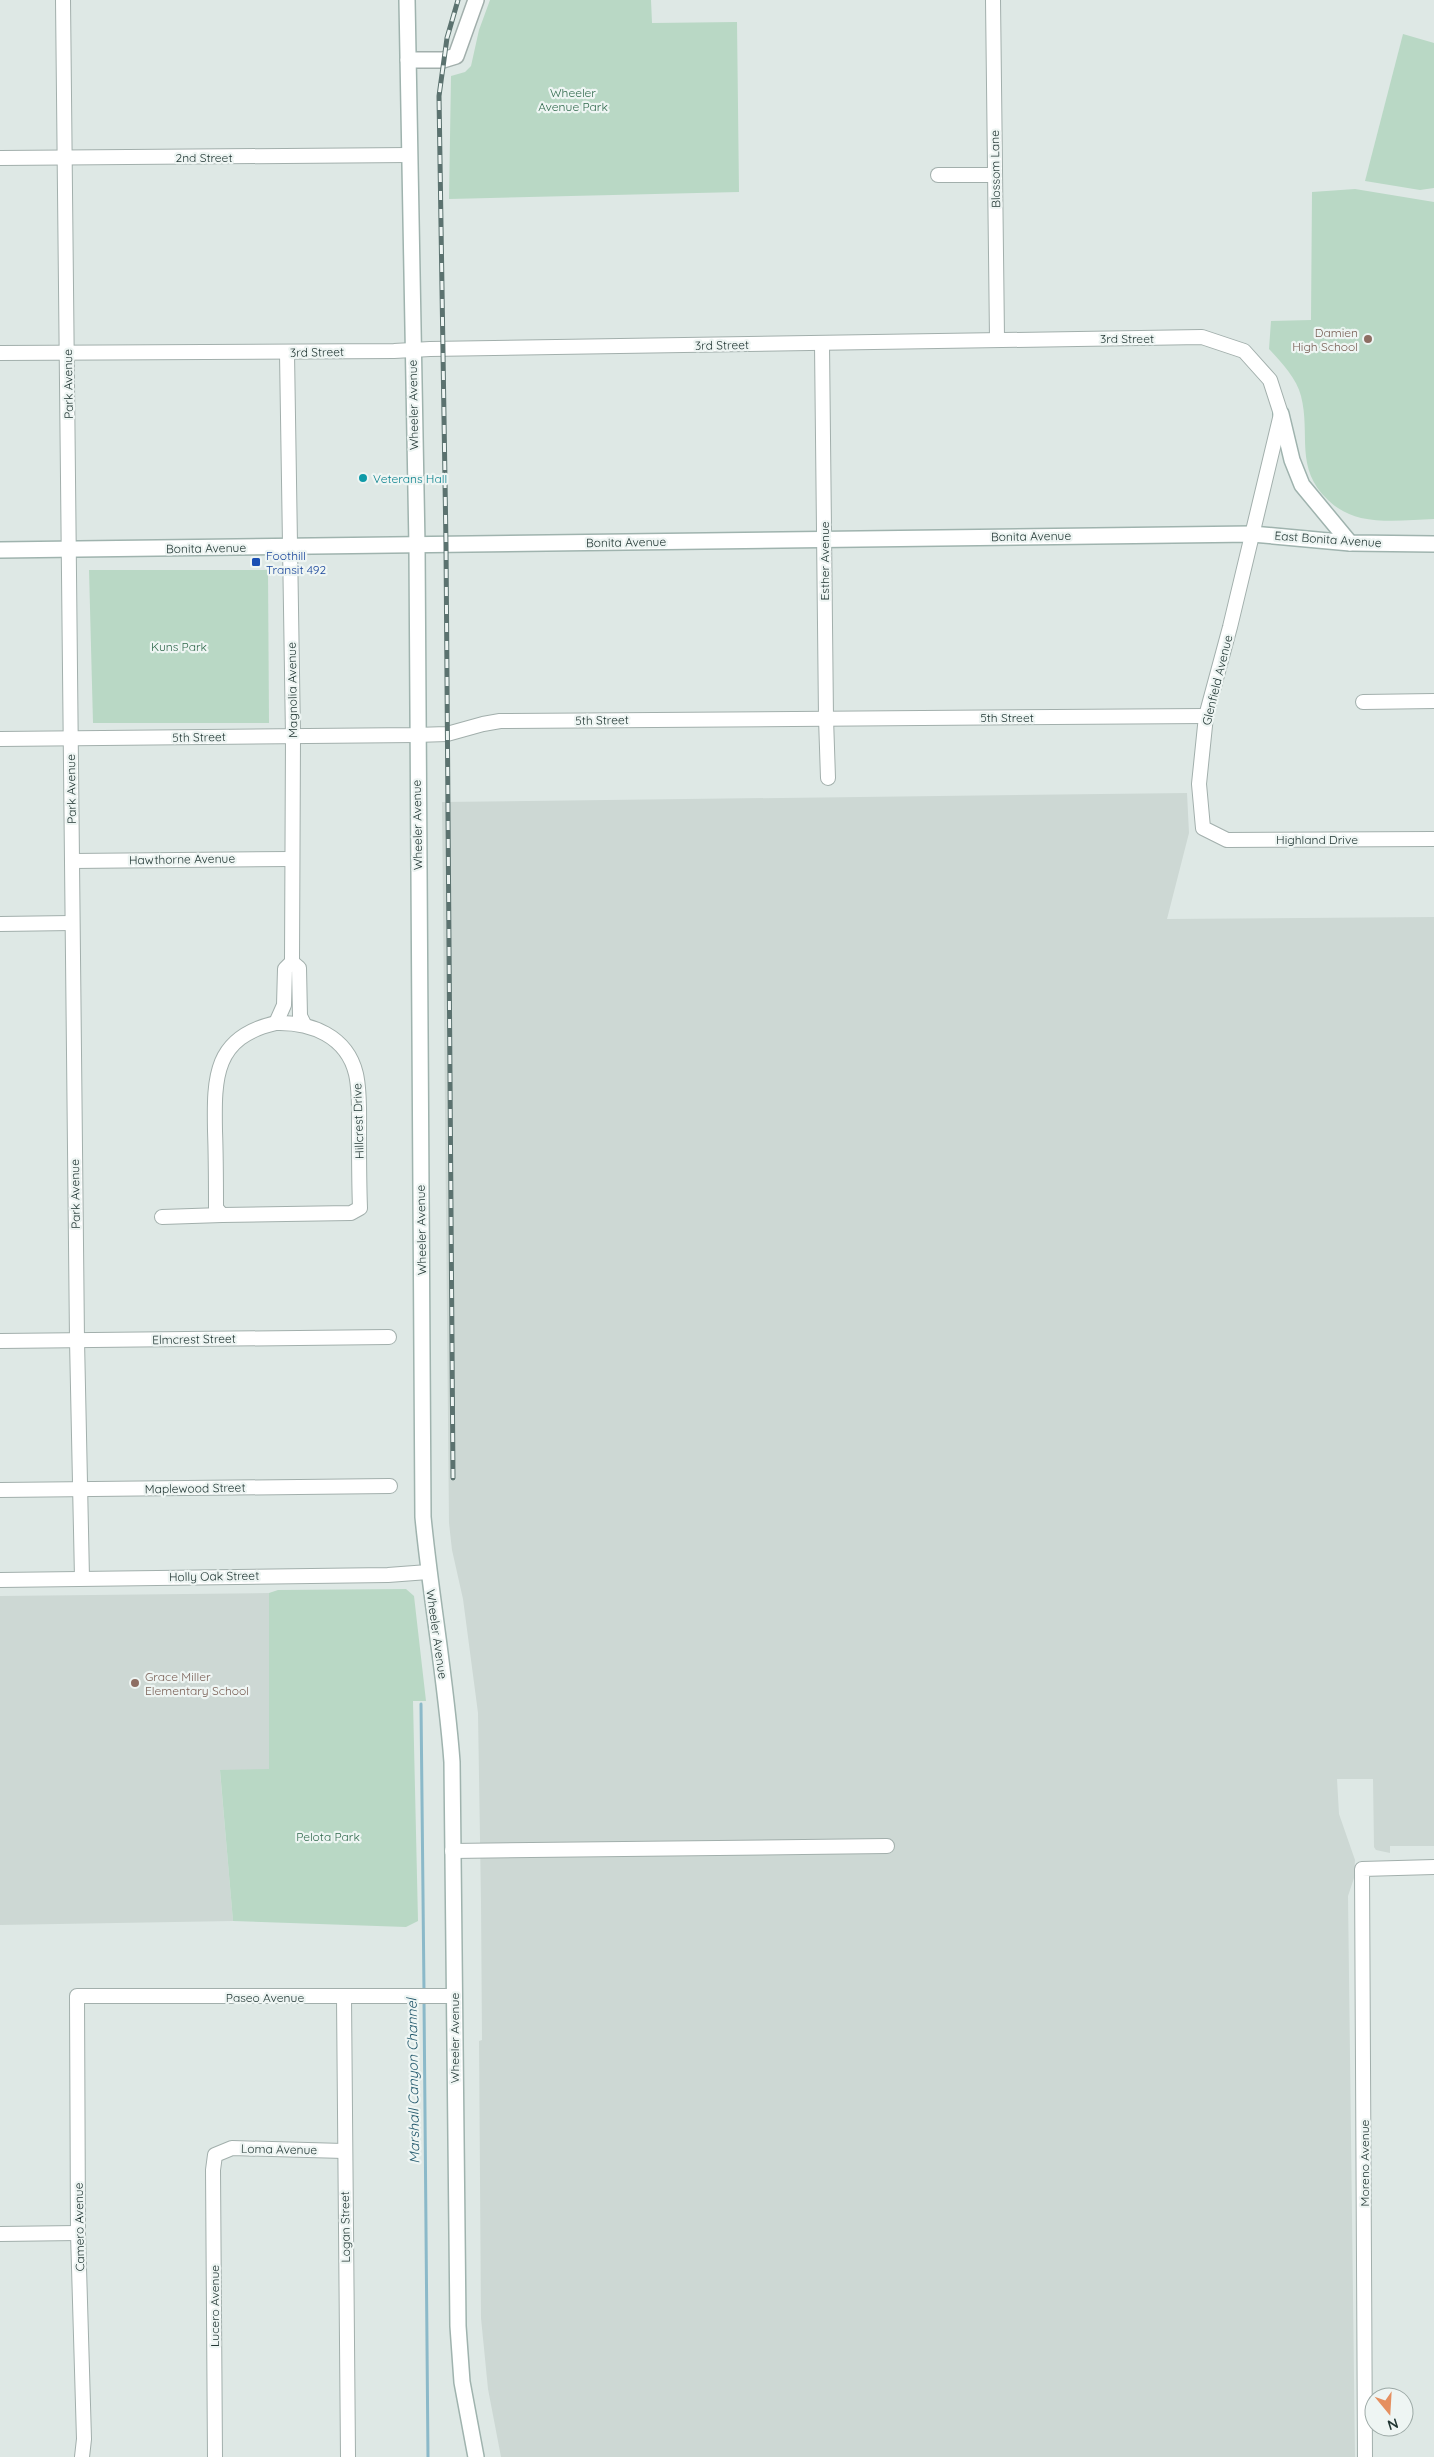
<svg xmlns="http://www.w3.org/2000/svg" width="1434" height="2457" font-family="Quicksand,sans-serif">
<rect width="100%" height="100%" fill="#dee8e5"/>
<g fill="#cdd8d4">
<path d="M1187,793L1189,833L1167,919L1434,917V1846H1390V1853L1376,1850L1374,1847L1373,1779H1337L1339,1814L1355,1860L1354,1878L1348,1896L1355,2457H501L488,2389L481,2318L479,2041L482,2040L481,1901L478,1713L463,1599L452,1550L449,1523L442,802Z"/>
<path d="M269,1593V1770L220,1771L233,1921L0,1925V1596Z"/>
</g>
<g fill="#b9d8c5">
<path d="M490,0H651L652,23L737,22L739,192L449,199L451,76L465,72L471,66L479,30Z"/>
<path d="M1403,34L1434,43V188L1420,190L1365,181Z"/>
<path d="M1355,189L1434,202V519C1411,520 1384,523 1361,518C1349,515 1337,509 1328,500C1294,468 1311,435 1301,396C1297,379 1281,362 1269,349L1271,321L1311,320L1312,192Z"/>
<path d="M89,570H268L269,723H93Z"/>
<path d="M406,1589L414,1596L426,1701H413L418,1921L406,1927L233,1921L220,1770L269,1769V1593L278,1590Z"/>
</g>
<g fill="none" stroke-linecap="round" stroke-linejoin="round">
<g stroke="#8bb9c9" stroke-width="3">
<path d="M421,1704L424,1991"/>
<path d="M424,2000L428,2457"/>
</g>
<g stroke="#a2afac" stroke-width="16">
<g id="minor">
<path d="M63,0L77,1340L82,1578"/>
<path d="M993,0L997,338"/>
<path d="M0,158L409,155"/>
<path d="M938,175H995"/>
<path d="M822,344L826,718L828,778"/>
<path d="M0,353L394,351L430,349L1202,337L1244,351L1270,380L1281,414L1230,627L1206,716L1199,784L1203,828L1227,840L1434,839"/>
<path d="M1363,702L1434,701"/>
<path d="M0,739L416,735L447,734L483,724L500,721L1206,716"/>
<path d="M72,861L292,859"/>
<path d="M0,924L72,923"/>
<path d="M292,962L299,968L300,1016L304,1024"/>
<path d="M276,1023L284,1005L285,969L292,962L293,736L287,353"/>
<path d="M276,1023C311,1022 347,1036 356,1074C360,1092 359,1112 359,1131C359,1157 359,1182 360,1208L351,1213L222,1215L216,1208C216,1182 216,1157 215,1131C214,1077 214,1037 276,1023Z"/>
<path d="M162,1217L222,1215"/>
<path d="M0,1341L389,1337"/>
<path d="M0,1490L390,1486"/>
<path d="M0,1580L388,1575L428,1572"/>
<path d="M452,1851L887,1846"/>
<path d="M344,1997L348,2457"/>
<path d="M0,2234L78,2233"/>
<path d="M82,2457L84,2439L78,2233L77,1996H454"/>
<path d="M215,2457L213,2170L215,2155L232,2148L344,2151"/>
<path d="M1365,2457L1362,1869L1434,1867"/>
</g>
</g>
<g stroke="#a2afac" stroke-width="18">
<path id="tertiary" d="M408,60H443L456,56L476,0"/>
</g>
<g stroke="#9fb3ae" stroke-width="18">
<g id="secondary">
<path d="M407,0L417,546L423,1517C431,1599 446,1680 452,1762L458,2326L462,2382L476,2457"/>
<path d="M1281,414L1292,460L1302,485L1350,543"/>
<path d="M0,550L1252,534L1350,543L1434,544"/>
</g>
</g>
<use href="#minor" stroke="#fff" stroke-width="14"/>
<use href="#tertiary" stroke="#fff" stroke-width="15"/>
<use href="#secondary" stroke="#fff" stroke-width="15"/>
<g stroke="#5b726f" stroke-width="5">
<path id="rail" d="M453,1478L446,545L439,96L447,38L458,0"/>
</g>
<use href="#rail" stroke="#eef5f3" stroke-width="3" stroke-dasharray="9" stroke-linecap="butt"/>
</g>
<g fill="#8d6e63" stroke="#eef5f3" stroke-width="2">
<circle cx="1368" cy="339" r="5"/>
<circle cx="135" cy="1683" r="5"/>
</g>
<circle fill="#0f9aa8" stroke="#eef5f3" stroke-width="2" cx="363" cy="478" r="5"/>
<rect fill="#1a4fb4" stroke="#eef5f3" stroke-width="2" x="251" y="557" width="10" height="10" rx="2.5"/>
<g text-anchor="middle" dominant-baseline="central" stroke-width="4.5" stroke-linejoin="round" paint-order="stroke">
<g font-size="12" fill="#30694c" stroke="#eef5f3">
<text x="573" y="92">Wheeler<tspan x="573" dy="14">Avenue Park</tspan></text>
<text x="179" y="646">Kuns Park</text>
<text x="328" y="1836">Pelota Park</text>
</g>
<g font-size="12" fill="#213633" stroke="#eef5f3">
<text x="204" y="157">2nd Street</text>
<text transform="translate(995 169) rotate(-91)">Blossom Lane</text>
<text x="1127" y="338">3rd Street</text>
<text transform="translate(722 345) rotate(-1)">3rd Street</text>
<text transform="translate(317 352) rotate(-1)">3rd Street</text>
<text transform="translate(68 384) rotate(-91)">Park Avenue</text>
<text transform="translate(413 405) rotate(-91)">Wheeler Avenue</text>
<text transform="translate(1031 536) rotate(-1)">Bonita Avenue</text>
<text transform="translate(1328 539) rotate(4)">East Bonita Avenue</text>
<text transform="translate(626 542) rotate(-1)">Bonita Avenue</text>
<text transform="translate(206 548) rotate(-1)">Bonita Avenue</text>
<text transform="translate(824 561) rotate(-90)">Esther Avenue</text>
<text transform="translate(1217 680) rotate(-76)">Glenfield Avenue</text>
<text transform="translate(292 690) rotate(-91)">Magnolia Avenue</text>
<text x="1007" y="717">5th Street</text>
<text transform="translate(602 720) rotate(-1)">5th Street</text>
<text transform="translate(199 737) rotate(-1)">5th Street</text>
<text transform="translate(71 789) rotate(-91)">Park Avenue</text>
<text transform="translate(417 825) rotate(-91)">Wheeler Avenue</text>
<text x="1317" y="839">Highland Drive</text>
<text transform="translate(182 859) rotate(-1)">Hawthorne Avenue</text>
<text transform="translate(358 1121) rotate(-92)">Hillcrest Drive</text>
<text transform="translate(75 1194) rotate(-91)">Park Avenue</text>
<text transform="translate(421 1230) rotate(-91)">Wheeler Avenue</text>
<text transform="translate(194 1339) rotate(-1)">Elmcrest Street</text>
<text transform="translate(195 1488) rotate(-1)">Maplewood Street</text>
<text transform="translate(214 1576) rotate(-1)">Holly Oak Street</text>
<text transform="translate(437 1634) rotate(82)">Wheeler Avenue</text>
<text x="265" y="1997">Paseo Avenue</text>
<text transform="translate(454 2038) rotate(-90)">Wheeler Avenue</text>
<text transform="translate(279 2149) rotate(1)">Loma Avenue</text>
<text transform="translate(1364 2163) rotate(-90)">Moreno Avenue</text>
<text transform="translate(79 2227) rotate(-91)">Camero Avenue</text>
<text transform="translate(345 2227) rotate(-91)">Logan Street</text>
<text transform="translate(214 2306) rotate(-90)">Lucero Avenue</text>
</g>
<g font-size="12" fill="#785e54" stroke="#eef5f3" text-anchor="end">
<text x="1358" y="332">Damien<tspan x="1358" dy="14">High School</tspan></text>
<text x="145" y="1676" text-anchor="start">Grace Miller<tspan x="145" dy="14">Elementary School</tspan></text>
</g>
<g font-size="12" fill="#0d838f" stroke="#eef5f3" text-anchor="start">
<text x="373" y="478">Veterans Hall</text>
</g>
<g font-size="12" fill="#164399" stroke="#eef5f3" text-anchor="start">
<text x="266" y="555">Foothill<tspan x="266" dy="14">Transit 492</tspan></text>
</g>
<g font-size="14" font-style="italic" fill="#22586c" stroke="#eef5f3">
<text transform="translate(413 2081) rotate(-91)">Marshall Canyon Channel</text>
</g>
</g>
<g transform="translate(1389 2412) rotate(162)"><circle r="24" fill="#eef5f3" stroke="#9ca9a6"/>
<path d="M0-4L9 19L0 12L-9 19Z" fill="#e58f60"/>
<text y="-8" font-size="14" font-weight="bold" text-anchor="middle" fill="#213633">N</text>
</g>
</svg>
